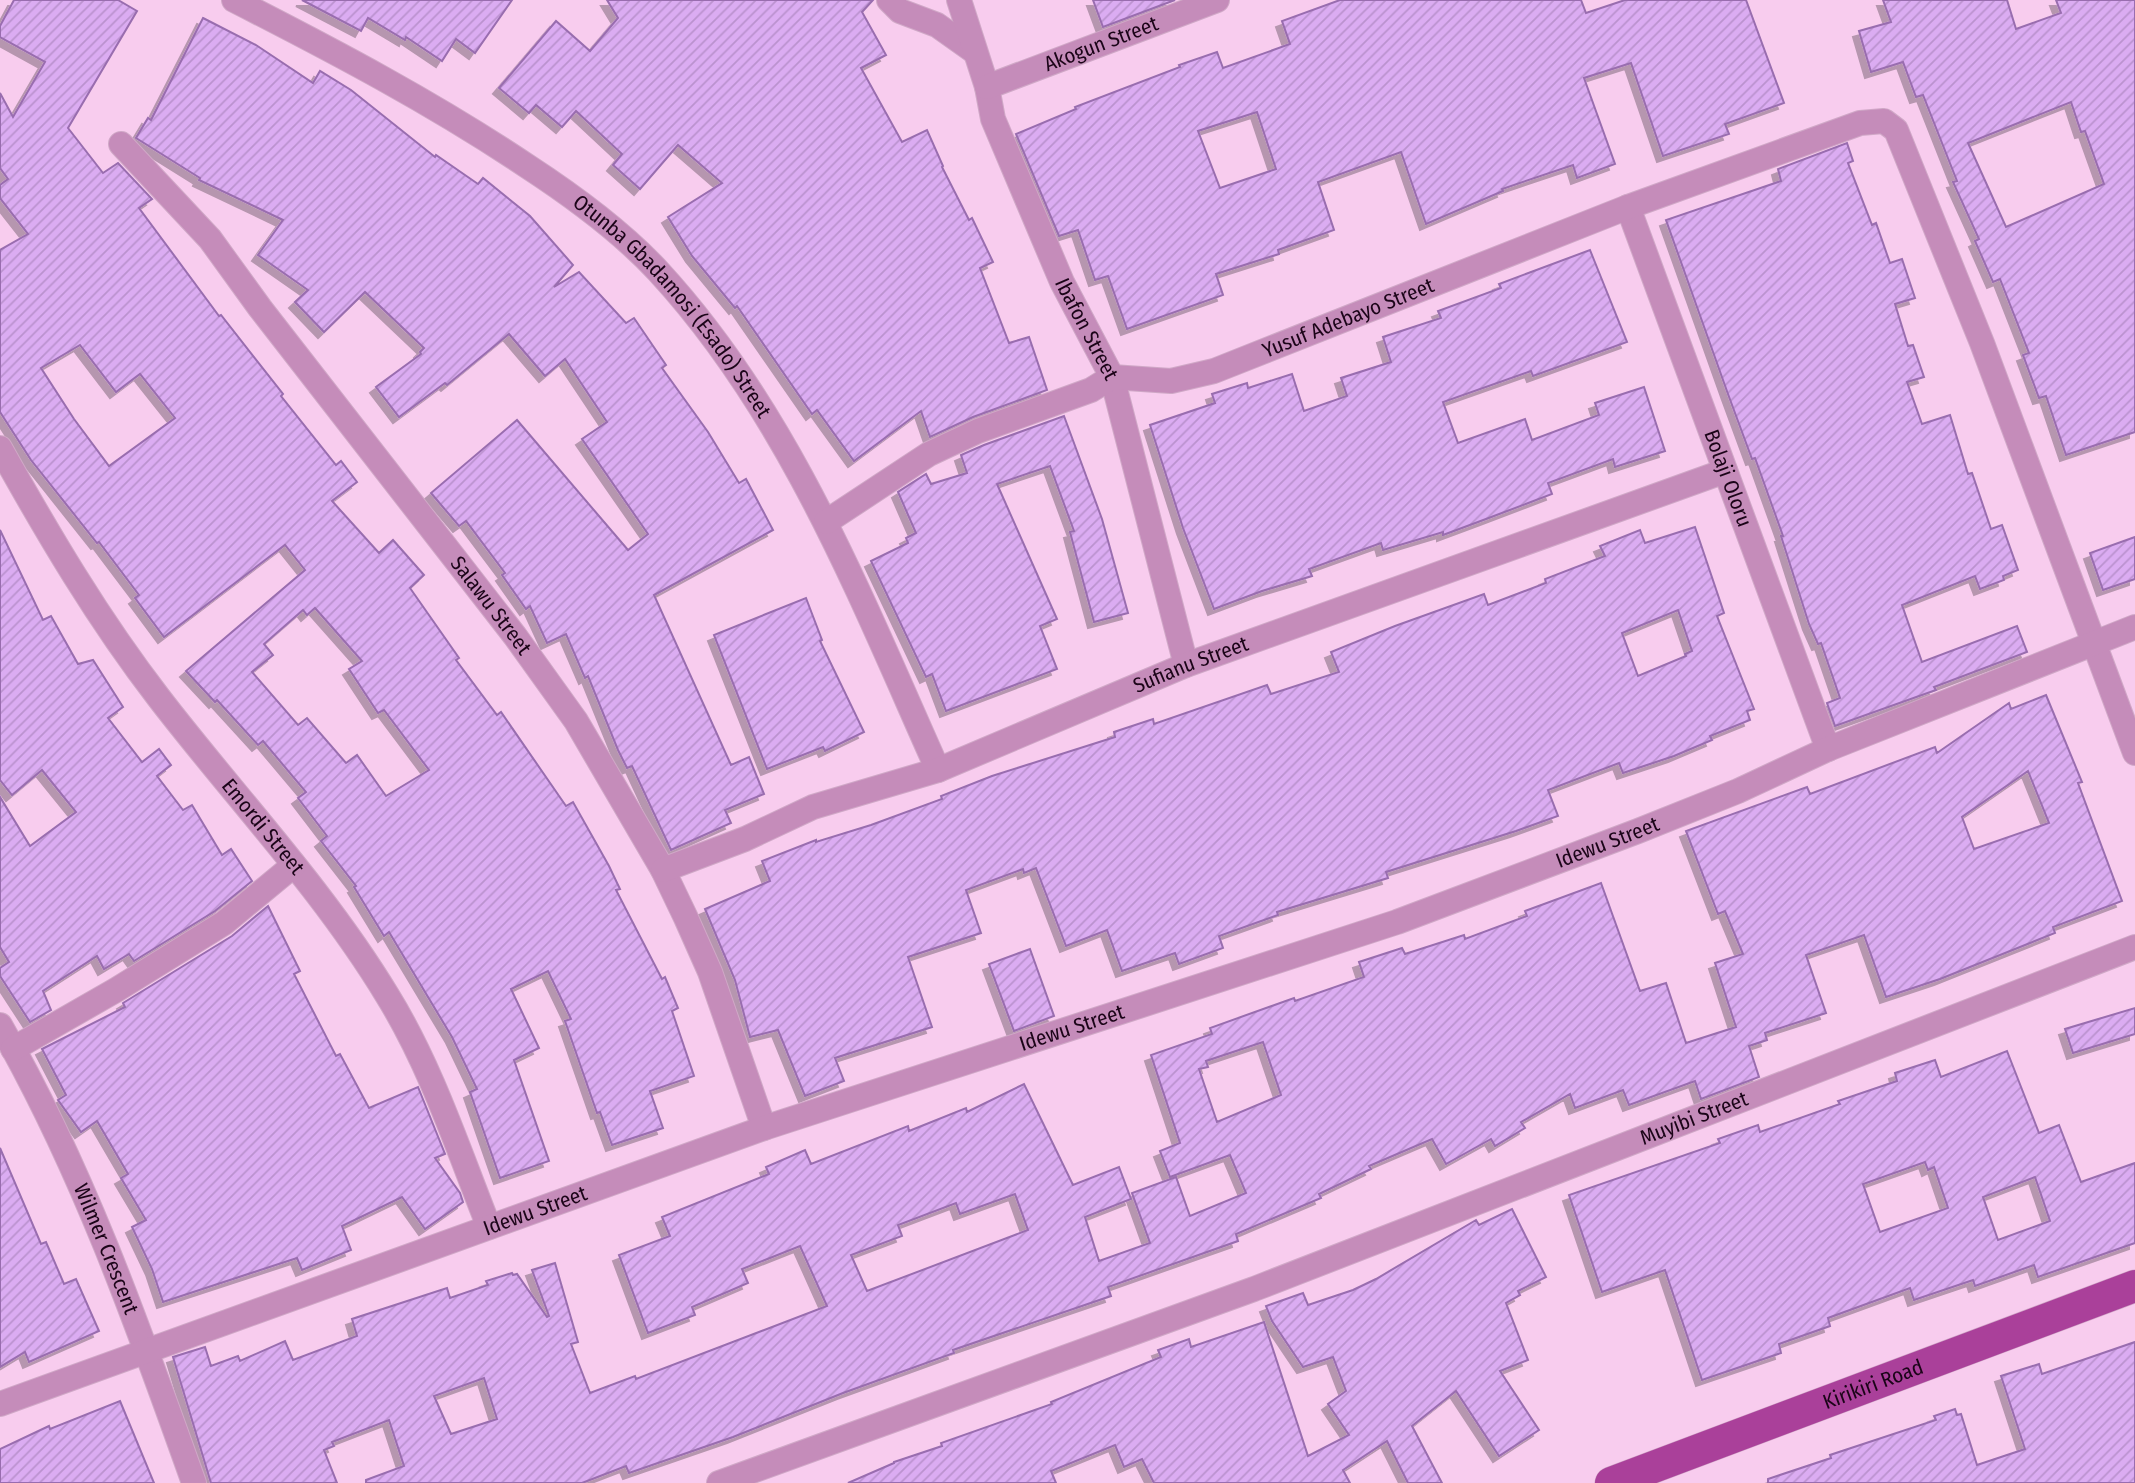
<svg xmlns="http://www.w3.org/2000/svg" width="2135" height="1483" font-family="'Fira Sans Condensed',sans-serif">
<defs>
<pattern id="building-hatch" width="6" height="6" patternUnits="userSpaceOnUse" patternTransform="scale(1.75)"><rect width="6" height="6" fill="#dbacf2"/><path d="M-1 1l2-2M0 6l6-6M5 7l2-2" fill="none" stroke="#bb92cf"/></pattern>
<filter id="shadow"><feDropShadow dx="-6" dy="6" stdDeviation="0" flood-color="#0004"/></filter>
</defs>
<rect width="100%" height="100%" fill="#f8ccee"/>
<g fill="url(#building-hatch)" stroke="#996daf" stroke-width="2" fill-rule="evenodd" filter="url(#shadow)">
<path d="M14,0H118L137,11L68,128L103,173L118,163L152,199L139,208L219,316L221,315L283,394L281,396L336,465L341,461L357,482L332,501L379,553L393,540L424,575L410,588L459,658L456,660L497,715L501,712L566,806L573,802L609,866L620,889L616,890L662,979L665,977L678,1008L672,1011L694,1076L650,1091L663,1128L612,1145L600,1112L597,1113L565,1021L571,1019L548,971L511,989L539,1048L514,1060L549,1161L500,1178L470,1092L477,1089L452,1037L389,932L384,936L354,887L356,886L321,841L327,836L298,798L306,792L263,741L258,745L217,700L215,702L186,671L305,570L285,545L164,637L135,598L139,595L99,542L97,543L31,460L0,412V250L28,234L0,198V185L8,179L0,168V93L13,117L45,62L0,37V26ZM80,345L116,392L140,374L175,418L109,466L74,419L41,368ZM315,608L362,661L349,669L378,713L384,710L429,770L386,796L357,755L346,763L307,718L298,725L252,672L273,655L264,644L303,610L307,615Z"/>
<path d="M302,0H512L475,53L456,39L442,61L406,37L405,40L368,18L361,31Z"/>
<path d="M607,0H873L862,12L886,55L861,68L902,142L927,130L943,166L942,167L969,220L972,218L993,262L980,268L1009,343L1029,337L1047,390L973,417L930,437L921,411L854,461L817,410L812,414L737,306L735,308L692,256L668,217L722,183L678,145L640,189L613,165L622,154L576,111L562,127L536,105L529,113L499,88L556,21L590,51L618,18Z"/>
<path d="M1093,0H1175L1103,27Z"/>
<path d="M1340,0H1581L1586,13L1625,0H1746L1784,103L1725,124L1729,134L1663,156L1631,63L1584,78L1615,164L1577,178L1573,165L1502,189L1503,191L1426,224L1401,152L1318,182L1334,230L1278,250L1279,254L1216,274L1223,295L1127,329L1108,276L1095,280L1078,230L1059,236L1016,134L1076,109L1075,107L1180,67L1179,65L1217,52L1223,68L1290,44L1282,21ZM1257,112L1276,169L1220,188L1198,131Z"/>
<path d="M1883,0H2007L2016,29L2061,13L2056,0H2135V432L2066,455L2046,396L2039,398L2023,355L2029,353L2000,279L1993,282L1975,241L1979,239L1953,182L1957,181L1923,95L1916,97L1903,62L1871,72L1859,31L1891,22ZM2071,102L2081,132L2085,131L2104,184L2006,227L1968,143Z"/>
<path d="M203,18L256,45L313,83L320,71L351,90L435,157L436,155L478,184L483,178L530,216L573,265L554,287L579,272L626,323L634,318L666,365L662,368L708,432L739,483L746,479L773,530L654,595L731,765L749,757L764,794L725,810L731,823L671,850L632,766L627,768L618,750L588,676L585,678L566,634L547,643L530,606L526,609L502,575L505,573L466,521L459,526L431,493L517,420L628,550L648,534L582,439L607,422L565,359L545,376L509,334L447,385L445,383L399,417L376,387L421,354L420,352L424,348L365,292L324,332L295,302L308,290L258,255L283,220L199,180L200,178L136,138L148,118L151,120Z"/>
<path d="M1847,143L1853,161L1848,163L1872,225L1876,223L1890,263L1902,259L1915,298L1895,304L1908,346L1913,345L1924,377L1907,382L1922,424L1950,415L1968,474L1972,473L1991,529L2002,525L2018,570L2003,576L2004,580L1980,589L1975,576L1902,605L1922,662L2017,626L2027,652L1934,687L1936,690L1835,726L1827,703L1840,698L1821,643L1818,644L1809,624L1781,536H1783L1755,458L1752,459L1728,394L1666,220L1781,181L1778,169Z"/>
<path d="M1590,250L1627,342L1533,376L1531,371L1443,402L1458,443L1525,419L1532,440L1599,415L1595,403L1644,387L1665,451L1615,467L1613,459L1548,483L1552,494L1486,519L1443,535V532L1383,550L1381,543L1309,569L1312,576L1262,591L1214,609L1183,528L1150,425L1215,403L1212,394L1247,383L1248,388L1292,374L1304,411L1347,396L1341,378L1391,362L1383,337L1441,318L1438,311L1501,288L1499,284Z"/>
<path d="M1064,416L1102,519L1128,613L1094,622L1070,532L1074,531L1050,466L997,484L1057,619L1040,626L1057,669L946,711L932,674L926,677L871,561L908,543L906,538L916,533L898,492L926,474L931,484L967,473L961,455L984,445Z"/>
<path d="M1695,527L1724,613L1717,616L1754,709L1747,711L1750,720L1710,736L1712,740L1674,756L1623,773L1619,763L1548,790L1558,816L1516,831L1386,872L1388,878L1277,912L1278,915L1219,936L1223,948L1179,964L1175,953L1122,971L1107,930L1066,946L1036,868L1024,873L1023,869L966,890L981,933L908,957L932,1027L835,1058L844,1081L805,1096L778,1030L750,1037L735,980L705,909L770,881L762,861L816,840V842L871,825L942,799L941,796L992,776L1115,737L1114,732L1153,719L1154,724L1267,685L1271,694L1339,672L1331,652L1395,626L1484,594L1488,605L1546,583L1545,579L1605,556L1600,546L1640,530L1645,543ZM1678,610L1692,651L1685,654L1686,656L1638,676L1622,633Z"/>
<path d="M0,530L43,620L51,616L78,664L93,660L123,707L108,718L142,762L159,749L171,765L157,776L183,810L192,805L222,855L231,849L252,881L215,911L134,961L129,954L104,969L97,956L43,991L51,1010L30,1022L0,976V968L9,962L0,947V797L30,846L76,812L42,770L12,795L0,780Z"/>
<path d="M2135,537V579L2103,590L2090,553Z"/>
<path d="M806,598L822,640L820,641L864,732L825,751L823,747L767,769L714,635Z"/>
<path d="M2046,695L2082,782L2078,783L2122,901L2053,927L2055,933L1940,979L1886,997L1864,935L1806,955L1826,1013L1765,1033L1767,1040L1749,1046L1759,1077L1701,1099L1695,1081L1629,1105L1623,1090L1575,1108L1570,1094L1521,1122L1525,1128L1495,1146L1491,1139L1446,1164L1432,1139L1369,1166L1371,1169L1319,1194L1321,1198L1236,1234L1238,1241L1108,1287L1111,1296L953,1350L954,1353L843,1393L733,1437L629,1473L626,1466L582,1483H366V1480L404,1466L389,1420L332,1442L334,1446L324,1450L337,1483H211L173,1357L205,1347L211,1366L238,1356L240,1361L285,1341L293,1360L357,1336L352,1319L447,1288L450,1298L488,1285L486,1281L512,1273L513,1275L517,1274L547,1317L549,1316L532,1270L555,1263L578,1342L571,1344L590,1393L635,1376L636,1379L827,1306L800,1246L742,1269L748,1283L692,1307L695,1315L648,1333L619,1255L670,1236L662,1217L769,1174L766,1167L805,1150L811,1164L908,1126L909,1131L966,1108L967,1112L1024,1084L1073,1185L1119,1167L1131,1199L1085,1217L1099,1261L1150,1243L1132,1193L1176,1177L1190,1216L1246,1193L1230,1155L1170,1177L1160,1151L1180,1143L1151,1055L1212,1034L1210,1028L1294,998L1295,1001L1364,977L1359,962L1402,948L1405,954L1464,935L1465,939L1527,916L1525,911L1601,883L1640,991L1666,983L1686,1043L1736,1027L1715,963L1743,954L1725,911L1718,914L1686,831L1807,787L1810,794L1935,747L1937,753L2009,703L2011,709ZM2028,771L2049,823L1974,849L1962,817ZM1263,1042L1281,1095L1217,1122L1199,1069L1208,1067L1206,1061ZM1015,1194L1028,1230L867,1291L851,1255L902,1236L898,1225L956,1203L960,1214ZM484,1378L497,1419L451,1434L434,1396Z"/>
<path d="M268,906L300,971L294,974L336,1056L340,1054L369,1108L418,1087L445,1154L435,1158L460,1193L463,1202L425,1229L402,1197L342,1226L351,1250L302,1270L297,1258L163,1302L152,1269L132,1227L146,1220L121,1178L128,1174L97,1121L81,1132L58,1100L66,1095L42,1049L125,1007L123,1003L232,936Z"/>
<path d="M1030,949L1054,1016L1014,1031L989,964Z"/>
<path d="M2135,1008V1034L2073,1053L2065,1029Z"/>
<path d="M2007,1051L2039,1133L2059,1125L2081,1182L2135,1163V1243L2038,1277L2034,1265L1975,1286L1973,1280L1914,1300L1910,1288L1828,1318L1830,1326L1779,1344L1781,1353L1702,1380L1665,1270L1602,1292L1569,1195L1720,1143L1718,1139L1758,1125L1760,1132L1840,1104L1838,1101L1897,1081L1895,1073L1935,1060L1941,1077ZM1925,1162L1928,1170L1934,1167L1948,1208L1880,1232L1863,1184ZM2035,1177L2050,1221L1998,1240L1983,1197Z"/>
<path d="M0,1148L41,1244L46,1242L64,1284L76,1279L99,1331L29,1362L25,1352L0,1367Z"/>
<path d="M1512,1209L1546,1277L1518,1291L1520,1295L1506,1303L1528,1360L1500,1371L1539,1430L1499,1456L1456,1391L1412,1426L1442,1483H1408L1387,1441L1343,1470L1350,1483H1154L1142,1459L1124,1467L1115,1445L1051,1471L1056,1483H848L894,1463V1462L942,1446L941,1443L1052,1404L1051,1402L1161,1357L1158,1350L1189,1339L1191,1347L1264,1322L1308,1456L1349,1435L1328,1404L1346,1391L1333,1357L1303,1367L1272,1321L1266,1306L1303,1293L1308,1305L1353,1290L1376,1279L1476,1220L1479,1225Z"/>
<path d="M2135,1342V1483H1768V1479L1831,1458L1830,1455L1936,1420L1934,1416L1955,1409L1957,1415L1961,1414L1977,1465L2025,1449L2001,1376L2039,1364L2042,1374Z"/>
<path d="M120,1401L154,1483H0V1449L49,1426L50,1429Z"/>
</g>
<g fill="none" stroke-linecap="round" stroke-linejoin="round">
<g stroke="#d0a8c7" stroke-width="26">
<g id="minor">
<path id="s1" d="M234,0C334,51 433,103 527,166C573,196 620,230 658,271C789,413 860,596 938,770"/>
<path d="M889,0L900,11L937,25L975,52"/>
<path id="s2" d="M959,0L987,87L993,119L1062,282L1112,377L1186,665"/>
<path id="s3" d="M987,87L1217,0"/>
<path id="s4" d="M121,144L210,239L260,308L515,636L576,721L663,870L686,918L710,972L764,1128"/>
<path id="s5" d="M1628,207L1828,749"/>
<path id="s6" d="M0,448C48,534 98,619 159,698C235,797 322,888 387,995C431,1066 458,1149 489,1227"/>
<path id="s7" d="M826,522L929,454L978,431L1091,390L1112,377L1171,381L1214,371L1628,207L1860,123L1884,121L1896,130L1982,343L2135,753"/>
<path id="s8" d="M663,870L745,839L813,807L938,770L1186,665L1725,471"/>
<path id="s9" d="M0,1025C83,1170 138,1326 194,1483"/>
<path d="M13,1049L116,990L224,923L294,865"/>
<path id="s10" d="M0,1404L764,1128L1397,922L1638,831L1738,791L1828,749L2135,627"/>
<path id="s11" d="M719,1483L1254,1289L2135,947"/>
</g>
</g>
<g stroke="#d0a8c7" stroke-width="33">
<g id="major">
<path id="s12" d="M1611,1483L2135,1286"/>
</g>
</g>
<use href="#minor" stroke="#c58cba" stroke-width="24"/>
<use href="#major" stroke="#aa409a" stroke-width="32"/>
</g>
<g text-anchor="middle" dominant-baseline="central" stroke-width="6" stroke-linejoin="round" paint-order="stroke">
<g font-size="21" fill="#1b0418" stroke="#fcdff5">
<text stroke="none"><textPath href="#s3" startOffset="122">Akogun Street</textPath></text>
<text stroke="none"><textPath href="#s1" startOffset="541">Otunba Gbadamosi (Esado) Street</textPath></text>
<text stroke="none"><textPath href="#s7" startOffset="570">Yusuf Adebayo Street</textPath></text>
<text stroke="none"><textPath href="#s2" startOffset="354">Ibafon Street</textPath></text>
<text stroke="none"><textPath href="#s5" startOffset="289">Bolaji Oloru</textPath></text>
<text stroke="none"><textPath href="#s4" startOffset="592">Salawu Street</textPath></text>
<text stroke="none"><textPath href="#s8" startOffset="567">Sufianu Street</textPath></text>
<text stroke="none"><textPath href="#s6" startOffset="462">Emordi Street</textPath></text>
<text stroke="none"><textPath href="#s10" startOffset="1703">Idewu Street</textPath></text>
<text stroke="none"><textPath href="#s10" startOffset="1136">Idewu Street</textPath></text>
<text stroke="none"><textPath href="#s11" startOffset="1041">Muyibi Street</textPath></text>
<text stroke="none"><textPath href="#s10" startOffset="569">Idewu Street</textPath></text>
<text stroke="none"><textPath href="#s9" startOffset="248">Wilmer Crescent</textPath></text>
<text stroke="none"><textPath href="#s12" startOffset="280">Kirikiri Road</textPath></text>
</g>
</g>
</svg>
